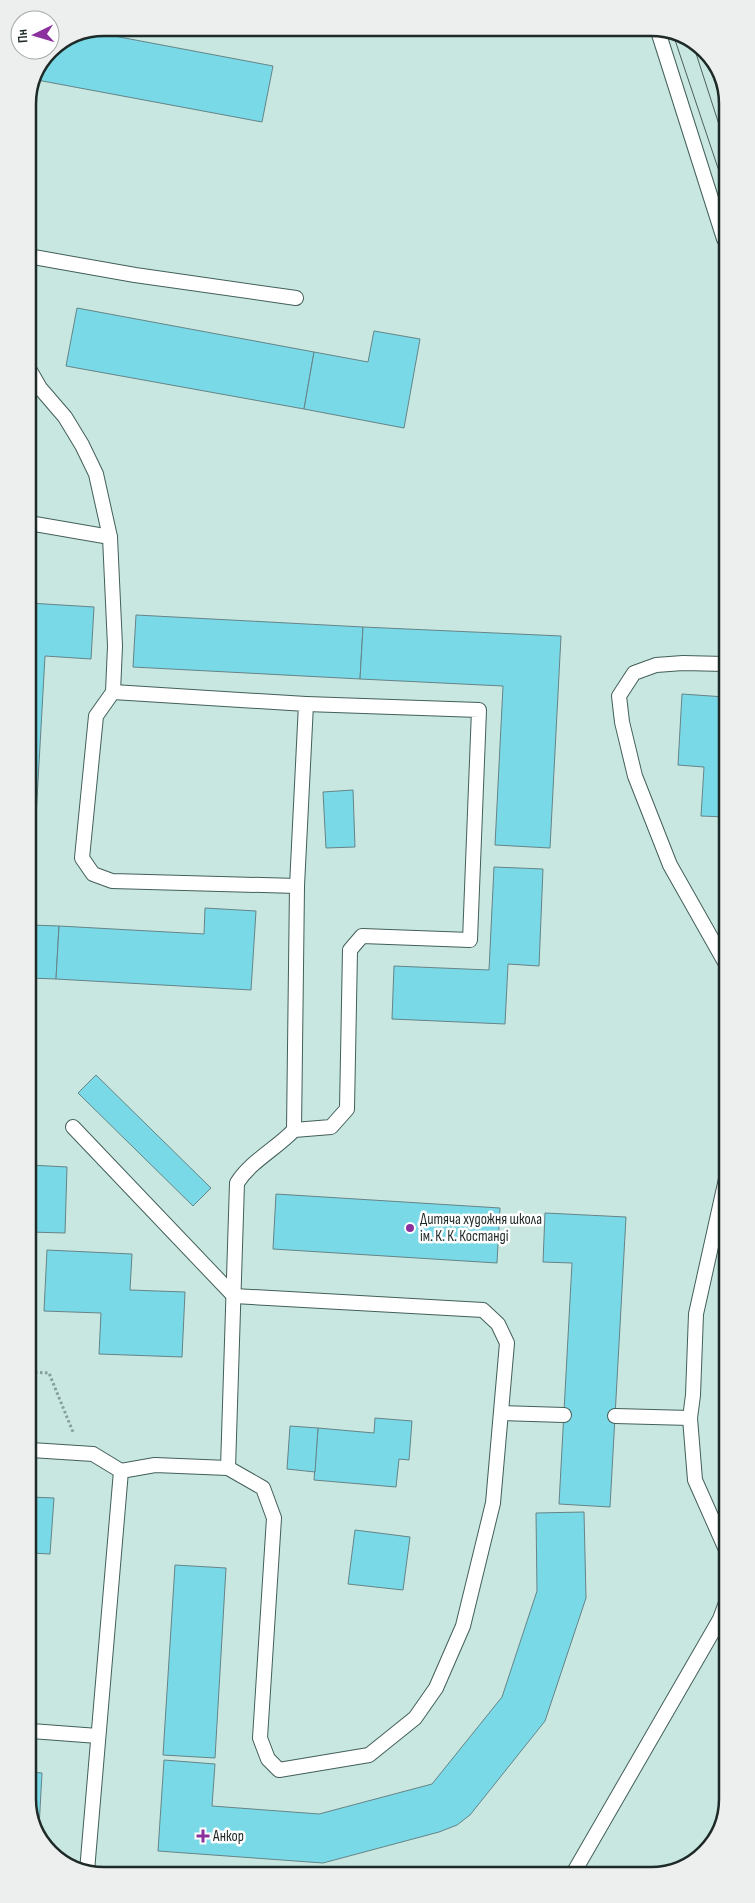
<svg xmlns="http://www.w3.org/2000/svg" width="755" height="1903" font-family="'Sofia Sans Condensed',sans-serif">
<rect width="100%" height="100%" fill="#c7e7e0"/>
<g fill="#7ad9e7" stroke="#658488">
<path d="M93,32L273,66L262,122L37,80L50,50Z"/>
<path d="M77,308L314,352L304,409L66,366Z"/>
<path d="M374,331L420,339L404,428L304,409L314,352L368,362Z"/>
<path d="M29,603L94,607L91,659L45,656L30,925L59,926L56,979L30,978Z"/>
<path d="M136,615L363,627L360,679L133,667Z"/>
<path d="M363,627L561,636L550,848L495,845L503,686L360,679Z"/>
<path d="M682,694L725,697V817L701,816L704,767L678,765Z"/>
<path d="M353,790L355,847L326,848L323,792Z"/>
<path d="M494,867L543,869L539,966L508,964L505,1024L392,1019L394,966L489,970Z"/>
<path d="M205,908L256,911L251,990L56,979L59,926L204,934Z"/>
<path d="M96,1075L211,1188L193,1206L78,1093Z"/>
<path d="M30,1165L67,1167L65,1233L30,1232Z"/>
<path d="M276,1194L500,1208L497,1263L273,1249Z"/>
<path d="M545,1213L626,1217L610,1507L559,1504L572,1263L543,1262Z"/>
<path d="M47,1250L132,1254L130,1290L185,1292L182,1357L99,1354L101,1313L44,1311Z"/>
<path d="M727,1374V1447H720Z"/>
<path d="M375,1418L412,1421L409,1460L399,1459L396,1487L314,1480L318,1428L374,1433Z"/>
<path d="M290,1426L318,1428L315,1472L287,1469Z"/>
<path d="M31,1497L54,1498L50,1554L31,1553Z"/>
<path d="M584,1512L586,1598L545,1721L470,1815L457,1825L439,1832L323,1863L158,1851L164,1760L215,1764L212,1806L319,1814L432,1784L502,1697L537,1591L536,1513Z"/>
<path d="M355,1530L410,1537L403,1590L348,1584Z"/>
<path d="M175,1565L226,1568L215,1758L163,1755Z"/>
<path d="M31,1772L42,1773L39,1828H35L31,1823Z"/>
</g>
<g fill="none" stroke-linecap="round" stroke-linejoin="round">
<g stroke="#435f59" stroke-width="16">
<g id="lane">
<path d="M657,28L724,239"/>
<path d="M28,256L135,275L296,298"/>
<path d="M28,358L29,369L40,388L65,417L82,445L96,474L110,537L115,646L113,692L96,716L82,858L93,874L112,881L297,886"/>
<path d="M29,523L110,537"/>
<path d="M725,664L683,663L656,665L634,673L619,696L622,722L635,776L670,865L726,964"/>
<path d="M113,692L306,704L297,886L294,1130C276,1149 251,1161 237,1183L228,1468"/>
<path d="M73,1127L234,1296L483,1310L498,1324L507,1343L493,1503L463,1626L436,1688L415,1718L369,1755L279,1770L268,1759L260,1738L274,1518L263,1488L228,1468L155,1465L121,1471L87,1871"/>
<path d="M294,1130L331,1127L347,1109L350,950L362,936L470,940L479,710L306,704"/>
<path d="M726,1179L696,1314L693,1395L690,1418L695,1480L727,1552"/>
<path d="M501,1413L564,1415"/>
<path d="M615,1416L690,1418"/>
<path d="M31,1450L93,1454L121,1471"/>
<path d="M31,1731L98,1736"/>
<path d="M574,1872L720,1619L727,1600"/>
</g>
</g>
<path stroke="#879f9a" stroke-width="3" stroke-dasharray="2.5 2.5" stroke-linecap="butt" d="M30,1372L49,1373L73,1432"/>
<use href="#lane" stroke="#fff" stroke-width="14"/>
<g stroke="#4d5f5b" stroke-width="1">
<path d="M673,34L724,186"/>
<path d="M692,41L724,140"/>
</g>
</g>
<g fill="#8a319e" stroke="#fff" stroke-width="2">
<circle cx="410" cy="1228" r="5"/>
<path d="M200.5 1828.5h5v5h5v5h-5v5h-5v-5h-5v-5h5z"/>
</g>
<g text-anchor="middle" dominant-baseline="central" stroke-width="5" stroke-linejoin="round" paint-order="stroke">
<g font-size="15" fill="#1e2a27" stroke="#fff" text-anchor="start">
<text x="420" y="1219">Дитяча художня школа<tspan x="420" dy="17">ім. К. К. Костанді</tspan></text>
<text x="213" y="1836">Анкор</text>
</g>
</g>
<path d="M0 0H755V1903H0ZM104 36H651A68 68 0 0 1 719 104V1799A68 68 0 0 1 651 1867H104A68 68 0 0 1 36 1799V104A68 68 0 0 1 104 36Z" fill="#edeeee" fill-rule="evenodd"/>
<path fill="none" stroke="#1e2a27" stroke-width="2.5" d="M104 36H651A68 68 0 0 1 719 104V1799A68 68 0 0 1 651 1867H104A68 68 0 0 1 36 1799V104A68 68 0 0 1 104 36Z"/>
<g transform="translate(35 35) rotate(265)"><circle r="24" fill="#ffffff" stroke="#a5aaa9"/>
<path d="M0-4L9 19L0 12L-9 19Z" fill="#8a319e"/>
<text y="-8" font-size="14" font-weight="bold" text-anchor="middle" fill="#1e2a27">Пн</text>
</g>
</svg>
